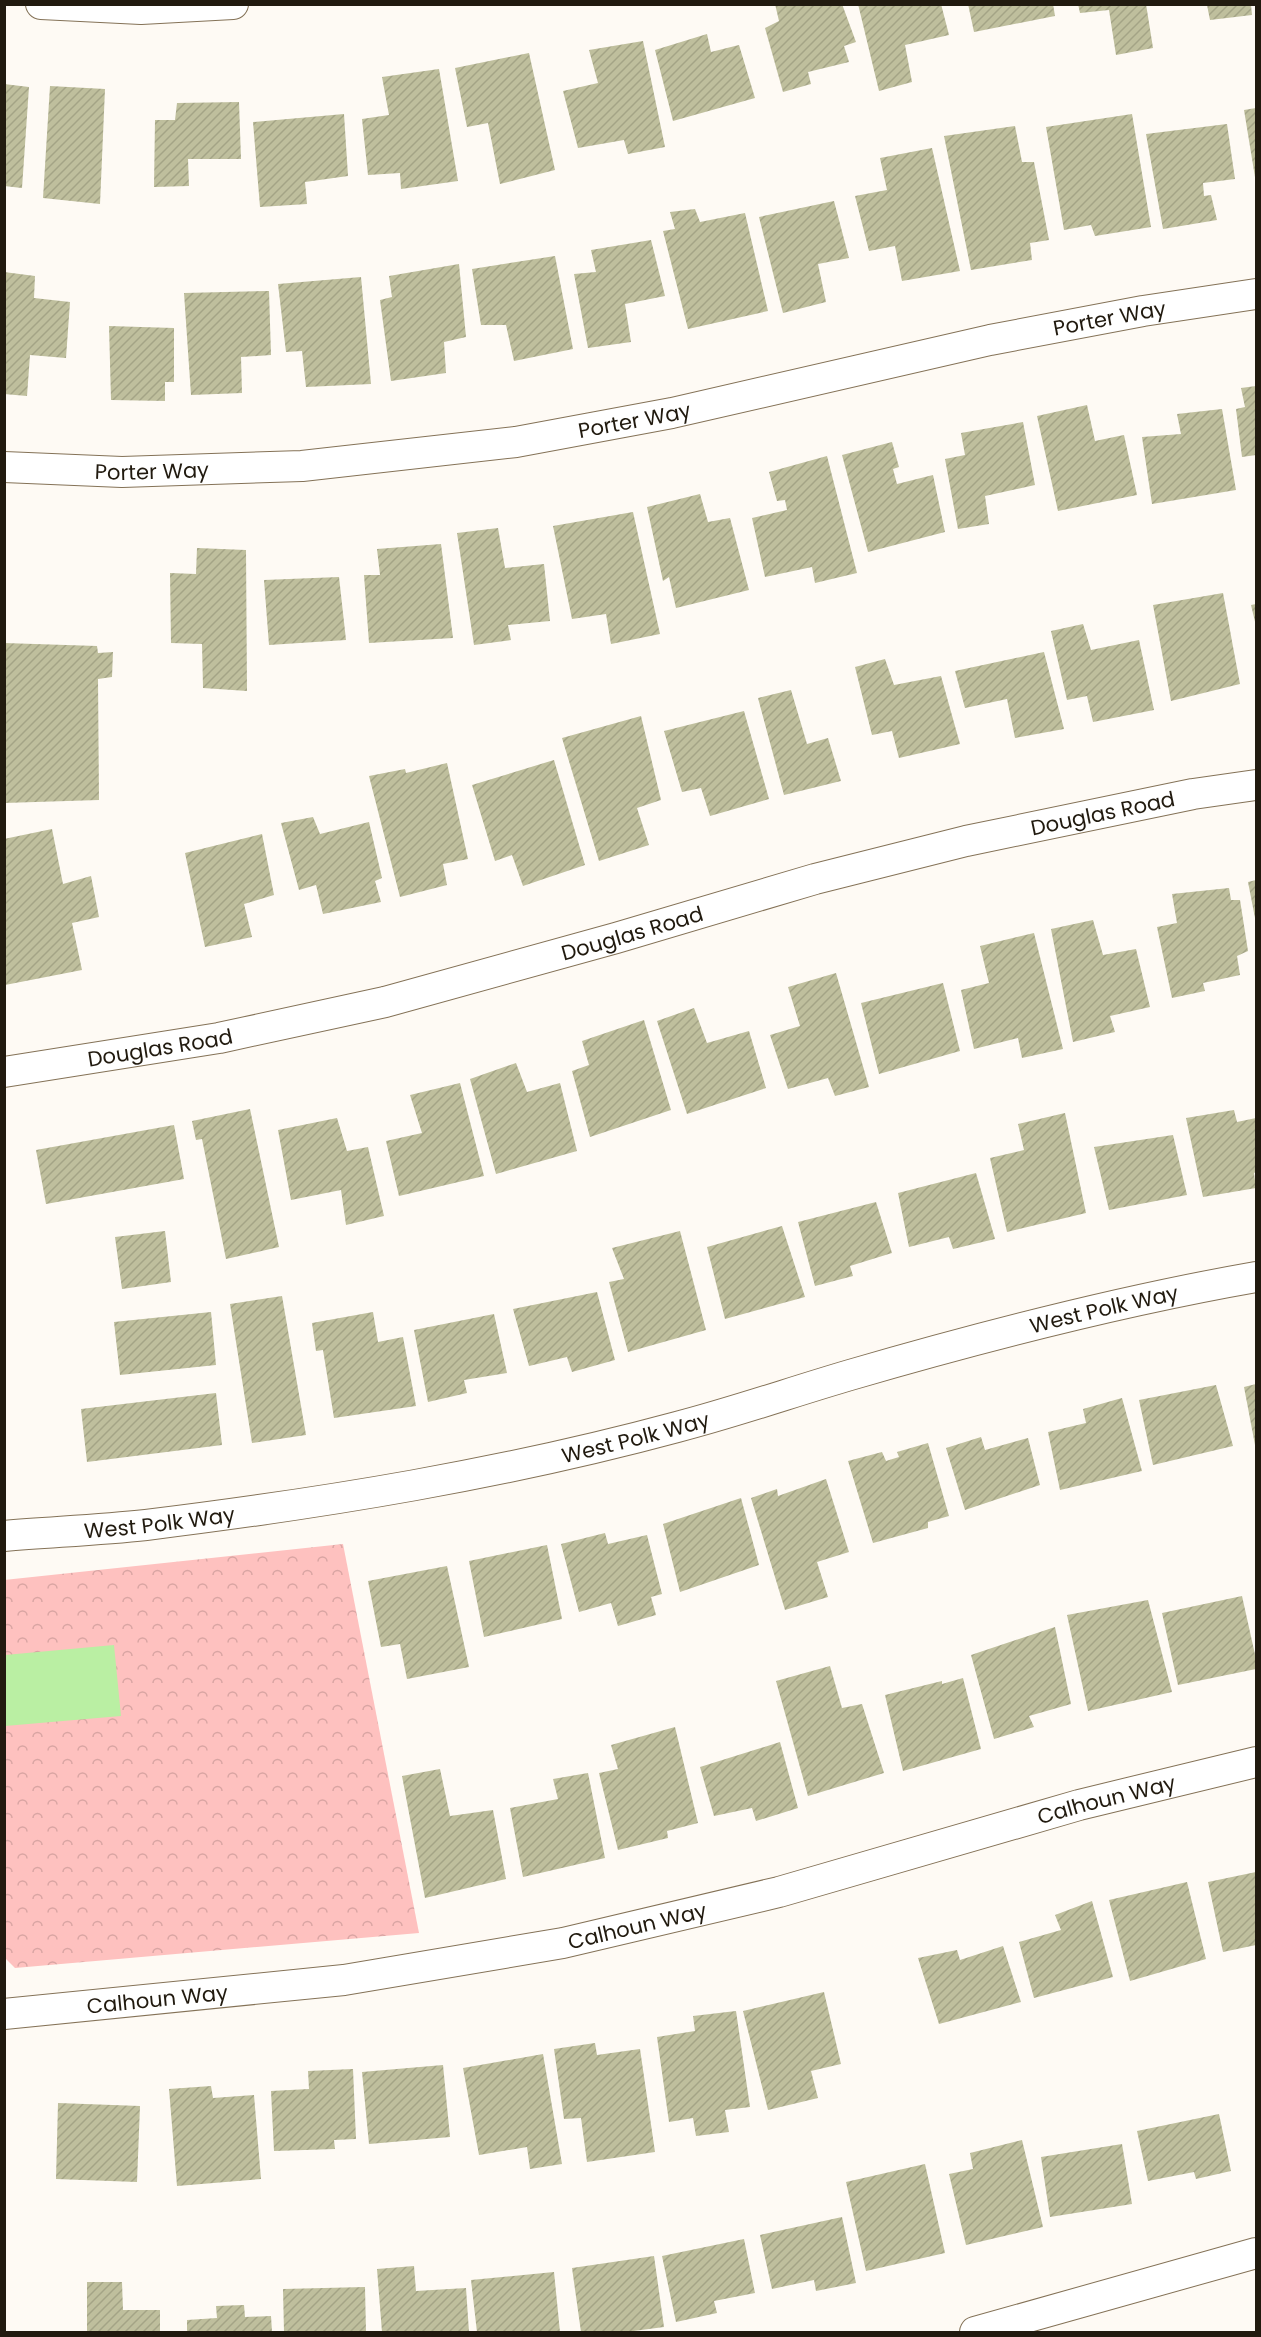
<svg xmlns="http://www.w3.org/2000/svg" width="1261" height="2337" font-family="Poppins,sans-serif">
<defs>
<pattern id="forest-crowns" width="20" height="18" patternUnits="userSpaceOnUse" patternTransform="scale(1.5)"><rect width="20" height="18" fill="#fec1bf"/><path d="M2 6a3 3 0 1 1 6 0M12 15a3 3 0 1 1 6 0" fill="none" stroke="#d9a5a3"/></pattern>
<pattern id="building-hatch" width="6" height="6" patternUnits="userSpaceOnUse" patternTransform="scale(1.5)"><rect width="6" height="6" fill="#bfbf9d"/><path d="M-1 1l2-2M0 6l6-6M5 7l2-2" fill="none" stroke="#a4a486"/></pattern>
</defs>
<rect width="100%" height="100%" fill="#fefaf4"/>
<path fill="url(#forest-crowns)" d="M343,1544L419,1933L15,1968L4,1957V1580Z"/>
<path fill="#baefa3" d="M114,1645L121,1716L5,1726V1655Z"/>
<g fill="url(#building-hatch)">
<path d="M775,4H842L856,42L844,46L849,62L808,72L811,84L783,92L765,28L779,21Z"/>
<path d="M858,4H941L949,35L905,45L912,82L879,91Z"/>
<path d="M968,4H1053L1055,16L974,32Z"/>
<path d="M1078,4H1146L1153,48L1116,55L1109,10L1080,13Z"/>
<path d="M1207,5H1251L1252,15L1210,20Z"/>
<path d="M707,34L711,52L739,45L755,98L673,121L655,50Z"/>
<path d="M643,41L665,147L628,154L624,140L578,148L563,91L598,83L589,50Z"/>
<path d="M529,53L555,170L500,184L488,123L467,127L455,68Z"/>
<path d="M439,69L458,181L401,189L400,173L368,175L362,119L389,115L382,77Z"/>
<path d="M4,84L29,87L22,188L4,186Z"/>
<path d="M50,86L105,89L100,204L43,198Z"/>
<path d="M239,102L241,159H188L189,186L154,187L155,120H175L177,103Z"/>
<path d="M1256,108V176L1255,177L1244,110Z"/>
<path d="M344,114L348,176L305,182L307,204L260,207L253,122Z"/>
<path d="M1132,114L1151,227L1095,236L1091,225L1064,230L1046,127Z"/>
<path d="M1227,124L1235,179L1203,183L1204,196L1211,195L1217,220L1163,229L1146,134Z"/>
<path d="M1015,126L1022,162H1034L1049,240L1030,243L1032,260L971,270L944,136Z"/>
<path d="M932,148L960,271L902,281L895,246L869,251L855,196L887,190L880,158Z"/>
<path d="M834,201L849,258L818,264L826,302L783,313L759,217Z"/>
<path d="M695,209L700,222L745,213L768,311L688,329L663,231L675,229L670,212Z"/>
<path d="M651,240L665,296L625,304L631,342L588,348L574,274L596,272L591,250Z"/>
<path d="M555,256L573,349L514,361L506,325H481L472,269Z"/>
<path d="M459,264L466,337L444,342L446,373L391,381L380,300L392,297L389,276Z"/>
<path d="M4,272L35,276L34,298L70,302L66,358L30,355L27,396L4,394Z"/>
<path d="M361,277L371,384L306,387L302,351L286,352L278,284Z"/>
<path d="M269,291L271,355L241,357L242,393L191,395L184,293Z"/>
<path d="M109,326L174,328V382H165V401L111,400Z"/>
<path d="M1256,386V455L1242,457L1236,409L1245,407L1241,388Z"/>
<path d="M1087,405L1095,441L1124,435L1137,495L1058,511L1037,416Z"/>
<path d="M1222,409L1236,490L1152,504L1142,437L1181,434L1177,414Z"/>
<path d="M1023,422L1035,485L985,496L989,524L958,529L945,459L965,455L961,433Z"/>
<path d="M892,442L899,467L893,469L897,484L933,475L945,532L868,552L842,455Z"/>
<path d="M827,456L857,573L815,583L812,567L765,577L752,518L787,510L785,500L777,501L769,472Z"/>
<path d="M700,494L708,522L730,518L749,590L676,608L669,577L663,581L647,507Z"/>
<path d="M633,512L660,634L611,644L606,614L572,619L553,526Z"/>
<path d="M498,528L505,568L544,564L550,621L508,625L511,640L474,645L457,533Z"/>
<path d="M441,544L453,638L369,643L364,575H380L377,549Z"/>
<path d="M197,548L246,550L247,691L203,688L202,644L171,643L170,573L196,574Z"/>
<path d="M339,577L346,640L269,645L264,580Z"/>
<path d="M1223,593L1240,684L1171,701L1153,605Z"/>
<path d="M1256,604V626L1251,605Z"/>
<path d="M1083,624L1091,650L1139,640L1154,710L1093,722L1087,696L1067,700L1051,631Z"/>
<path d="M4,643L97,646L98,653L113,652L112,677L98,679L99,800L4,803Z"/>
<path d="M1044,652L1064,729L1015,738L1007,699L965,708L955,671Z"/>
<path d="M885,659L894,685L941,676L960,744L899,758L892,731L872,735L855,667Z"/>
<path d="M791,690L807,744L828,738L841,781L784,795L758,698Z"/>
<path d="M744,711L769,799L710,816L701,788L682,792L664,731Z"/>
<path d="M641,716L661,800L637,808L649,845L599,861L562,738Z"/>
<path d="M554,760L585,865L523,886L512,855L495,861L472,785Z"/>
<path d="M447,763L468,859L443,864L447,885L400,897L369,776L405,769L406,773Z"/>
<path d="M313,817L320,834L369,822L382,878L375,881L381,902L323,914L316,885L299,890L281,823Z"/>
<path d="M52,829L63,884L91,876L99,917L72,923L82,970L5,985L4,839Z"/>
<path d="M262,834L274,895L244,904L252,937L205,947L185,853Z"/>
<path d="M1256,880V918H1255L1248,882Z"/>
<path d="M1229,888L1231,900H1240L1248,951L1237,956L1240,975L1203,983L1205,991L1172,998L1157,927L1177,923L1172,894Z"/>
<path d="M1093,920L1103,955L1136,949L1150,1007L1110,1016L1115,1032L1073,1042L1051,929Z"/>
<path d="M1034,933L1063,1049L1022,1058L1018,1038L974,1049L961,990L989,983L980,946Z"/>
<path d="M836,973L869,1087L835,1096L828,1078L788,1089L770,1035L800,1026L788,987Z"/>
<path d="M943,983L960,1051L879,1074L861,1003Z"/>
<path d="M694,1008L707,1043L749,1031L766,1088L687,1114L657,1021Z"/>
<path d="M644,1020L671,1110L590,1137L572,1071L589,1065L582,1041Z"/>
<path d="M516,1063L527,1092L560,1083L577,1151L496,1174L470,1079Z"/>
<path d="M460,1083L484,1176L399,1196L386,1141L422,1133L410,1095Z"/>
<path d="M250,1109L279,1247L226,1259L202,1139L196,1140L192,1121Z"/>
<path d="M1234,1110L1237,1122L1256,1118V1172L1254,1173L1256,1188L1203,1197L1186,1118Z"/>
<path d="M1065,1113L1086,1213L1007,1232L990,1158L1024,1150L1018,1124Z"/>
<path d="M337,1118L347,1151L368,1147L384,1216L346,1225L341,1190L291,1200L278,1130Z"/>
<path d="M174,1125L184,1179L46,1204L36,1150Z"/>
<path d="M1173,1135L1187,1195L1109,1210L1094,1147Z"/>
<path d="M976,1173L995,1239L953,1249L949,1237L909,1247L898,1193Z"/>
<path d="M876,1202L892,1253L850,1266L853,1276L815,1286L798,1222Z"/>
<path d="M782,1226L805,1297L725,1319L707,1247Z"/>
<path d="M165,1231L171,1282L122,1289L115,1237Z"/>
<path d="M680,1231L706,1330L628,1352L609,1282L624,1279L612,1248Z"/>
<path d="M597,1292L615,1360L572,1372L567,1357L529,1366L513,1309Z"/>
<path d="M282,1296L306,1435L252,1443L230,1304Z"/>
<path d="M211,1312L216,1365L120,1375L114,1322Z"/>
<path d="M373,1312L378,1342L403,1337L416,1406L334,1418L323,1350L316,1351L312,1323Z"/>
<path d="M494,1314L507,1373L464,1380L467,1393L428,1402L414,1330Z"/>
<path d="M1256,1384V1445H1255L1244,1387Z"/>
<path d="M1216,1385L1233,1446L1153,1465L1139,1400Z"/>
<path d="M216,1393L222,1445L87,1462L81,1409Z"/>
<path d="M1122,1398L1142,1471L1060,1490L1048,1432L1086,1423L1083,1409Z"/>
<path d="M981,1437L985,1450L1028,1438L1040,1485L965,1510L946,1448Z"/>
<path d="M928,1443L949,1516L928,1522V1528L873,1543L848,1461L882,1452L886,1461L899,1457L897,1452Z"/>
<path d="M826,1479L849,1552L817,1562L828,1597L785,1610L751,1498L777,1489L778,1496Z"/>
<path d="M741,1498L759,1565L680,1592L663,1524Z"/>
<path d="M605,1533L608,1544L647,1535L662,1594L651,1597L656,1615L618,1626L611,1603L579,1612L561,1544Z"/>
<path d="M547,1545L562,1619L484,1637L469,1561Z"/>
<path d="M447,1566L469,1667L407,1679L400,1644L381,1647L368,1581Z"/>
<path d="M1242,1596L1256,1659V1669L1178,1685L1162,1613Z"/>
<path d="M1148,1600L1172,1692L1088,1711L1067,1615Z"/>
<path d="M1055,1627L1071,1704L1029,1716L1034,1727L994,1739L971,1655Z"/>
<path d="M830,1666L842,1708L862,1704L884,1773L808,1796L776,1681Z"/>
<path d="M963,1678L981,1749L903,1771L885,1695L942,1681V1684Z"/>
<path d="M675,1727L698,1823L667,1831L668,1838L618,1850L599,1773L618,1769L611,1745Z"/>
<path d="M780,1742L798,1808L756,1821L752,1808L714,1816L700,1767Z"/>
<path d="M440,1769L450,1816L493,1810L506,1879L425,1898L402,1776Z"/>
<path d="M588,1773L605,1858L523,1877L510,1808L558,1799L553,1779Z"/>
<path d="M1256,1872V1945L1223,1952L1208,1882Z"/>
<path d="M1187,1882L1206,1959L1130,1981L1109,1900Z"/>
<path d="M1092,1901L1113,1977L1034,1998L1019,1942L1061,1930L1055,1915Z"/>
<path d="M1003,1946L1021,2002L939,2024L918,1958L957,1950L960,1960Z"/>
<path d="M824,1992L841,2064L811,2071L818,2098L768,2110L743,2011Z"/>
<path d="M736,2011L750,2107L725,2110L729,2132L696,2136L693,2118L669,2122L657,2037L695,2031L693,2016Z"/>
<path d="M595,2043L597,2055L640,2049L655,2152L587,2162L581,2118L564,2119L554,2049Z"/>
<path d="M543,2054L562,2164L530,2169L527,2147L479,2155L463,2068Z"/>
<path d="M443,2065L450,2137L369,2144L362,2072Z"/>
<path d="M353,2069L356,2139L334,2140L335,2149L274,2151L271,2091L309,2089L308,2071Z"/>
<path d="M211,2086L213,2098L254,2095L261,2179L177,2186L169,2089Z"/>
<path d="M58,2103L140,2106L137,2182L56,2179Z"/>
<path d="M1219,2114L1231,2171L1196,2179L1194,2172L1148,2181L1137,2131Z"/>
<path d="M1022,2140L1043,2227L966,2245L949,2174L973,2169L970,2153Z"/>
<path d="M1122,2144L1132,2204L1050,2217L1041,2157Z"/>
<path d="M925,2164L945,2253L866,2271L846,2182Z"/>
<path d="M842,2217L856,2283L816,2291L814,2280L772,2289L760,2235Z"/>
<path d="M744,2239L755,2293L714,2301L717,2313L676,2322L662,2256Z"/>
<path d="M654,2256L664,2327L626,2332H581L572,2268Z"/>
<path d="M414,2266L416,2291L466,2288L469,2332H382L377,2269Z"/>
<path d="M554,2272L560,2332H477L471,2280Z"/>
<path d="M87,2282H122L123,2310H160V2332H87Z"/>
<path d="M365,2287L366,2332H284L283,2289Z"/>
<path d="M244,2305L245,2317L271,2316L272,2332H187V2320L217,2318L216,2306Z"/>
</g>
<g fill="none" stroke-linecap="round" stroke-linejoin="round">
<g stroke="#847257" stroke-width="32">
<g id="street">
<path d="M41,4L141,9L233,4"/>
<path id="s1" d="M4,467L122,472L302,466L516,442L672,413L990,340L1143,311L1256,294"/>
<path id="s2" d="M4,1072L219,1038L385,1002L616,938L815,879L966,841L1193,794L1256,785"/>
<path id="s3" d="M4,1536C51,1532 99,1530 146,1525C325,1503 503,1474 677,1427C735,1412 792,1392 850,1375C984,1336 1119,1301 1256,1277"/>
<path id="s4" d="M4,2014L344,1980L563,1943L779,1892L1079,1805L1256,1762"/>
<path d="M975,2332L1256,2253"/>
</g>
</g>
<use href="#street" stroke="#fff" stroke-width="30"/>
</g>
<g text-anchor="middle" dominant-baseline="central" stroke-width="4.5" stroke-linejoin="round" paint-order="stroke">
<g font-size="21" fill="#211a0f" stroke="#fff">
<text stroke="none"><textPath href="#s1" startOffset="1120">Porter Way</textPath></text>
<text stroke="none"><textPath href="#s1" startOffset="634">Porter Way</textPath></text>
<text stroke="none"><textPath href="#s1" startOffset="148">Porter Way</textPath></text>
<text stroke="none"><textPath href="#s2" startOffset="1130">Douglas Road</textPath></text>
<text stroke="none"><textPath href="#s2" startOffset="644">Douglas Road</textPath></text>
<text stroke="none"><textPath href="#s2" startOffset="158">Douglas Road</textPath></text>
<text stroke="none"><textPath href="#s3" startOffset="1126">West Polk Way</textPath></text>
<text stroke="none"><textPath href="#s3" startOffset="640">West Polk Way</textPath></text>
<text stroke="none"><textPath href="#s3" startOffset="156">West Polk Way</textPath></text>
<text stroke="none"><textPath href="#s4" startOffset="1126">Calhoun Way</textPath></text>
<text stroke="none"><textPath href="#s4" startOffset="640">Calhoun Way</textPath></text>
<text stroke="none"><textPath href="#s4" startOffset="154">Calhoun Way</textPath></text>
</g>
</g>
<rect width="1261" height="2337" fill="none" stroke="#211a0f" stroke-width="12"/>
</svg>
